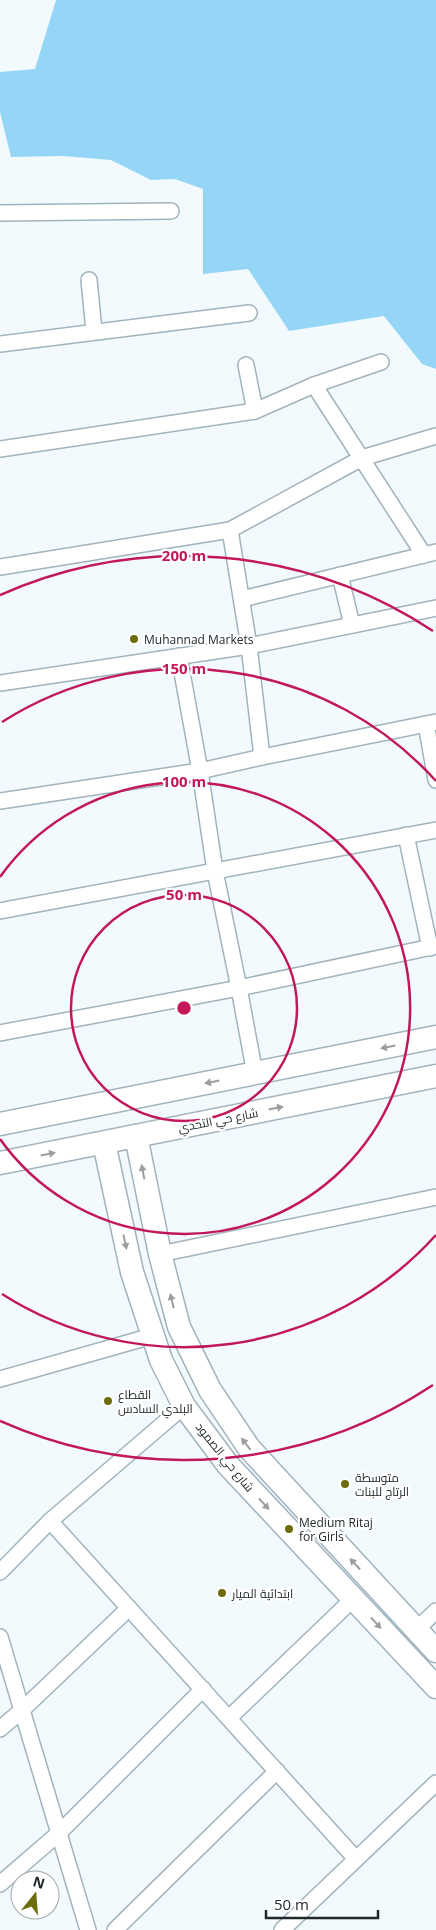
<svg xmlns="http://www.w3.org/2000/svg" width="436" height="1930" font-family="'Open Sans',Cairo,sans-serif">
<rect width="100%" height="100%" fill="#f2fafe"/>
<path fill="#95d6f7" d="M56,0H436V369L422,364L384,316L289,331L248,269L203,274V189L175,179L151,180L111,160L63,156L11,157L0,112V72L35,69Z"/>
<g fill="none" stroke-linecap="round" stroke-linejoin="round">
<g stroke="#a1b3bd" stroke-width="18">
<g id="street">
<path d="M0,213L171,211"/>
<path d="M89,280L94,331"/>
<path d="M0,344L249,313"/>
<path d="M246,365L255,411"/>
<path d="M314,385L424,555"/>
<path d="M0,449L255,411L314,385L381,362"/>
<path d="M0,567L230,530L362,458L436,436"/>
<path d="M340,575L352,625"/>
<path d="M242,599L436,552"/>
<path d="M179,656L200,771L215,871L239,988L255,1074"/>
<path d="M0,683L249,646L436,608"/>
<path d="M426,724L436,780"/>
<path d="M262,757L436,722"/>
<path d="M0,801L200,771L262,757L249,646L230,530"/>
<path d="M406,835L430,948"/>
<path d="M0,911L436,830"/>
<path d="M0,1033L239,988L436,946"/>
<path d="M160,1254L436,1197"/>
<path d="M0,1379L152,1336"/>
<path d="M50,1521L356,1859"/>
<path d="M0,1572L50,1521L184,1406"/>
<path d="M416,1630L436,1611"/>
<path d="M0,1637L88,1930"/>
<path d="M229,1718L353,1599"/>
<path d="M0,1729L22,1710L129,1608"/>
<path d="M0,1884L59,1833L203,1689"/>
<path d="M115,1930L277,1771"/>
<path d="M282,1930L436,1783"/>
</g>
</g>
<g stroke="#a1b3bd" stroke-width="25">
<g id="secondary">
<path d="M0,1124L436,1037"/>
<path d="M136,1136L160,1254L179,1327L210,1390L249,1448L436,1651"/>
<path d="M104,1143L132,1272L161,1360L184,1406L228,1465L436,1687"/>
<path d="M0,1163L436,1076"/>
</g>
</g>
<use href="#street" stroke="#fff" stroke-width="15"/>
<use href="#secondary" stroke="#fff" stroke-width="22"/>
</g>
<defs><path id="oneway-solid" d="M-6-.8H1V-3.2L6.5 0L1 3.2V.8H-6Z" transform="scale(1.25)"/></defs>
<g fill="#9b9ea0">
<use href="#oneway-solid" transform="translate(388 1047) rotate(169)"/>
<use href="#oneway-solid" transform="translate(212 1082) rotate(169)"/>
<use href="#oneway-solid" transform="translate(276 1108) rotate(-11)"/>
<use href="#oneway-solid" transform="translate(48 1154) rotate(-11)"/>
<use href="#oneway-solid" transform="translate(143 1172) rotate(-101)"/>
<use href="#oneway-solid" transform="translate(125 1242) rotate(78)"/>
<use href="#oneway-solid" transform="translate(172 1301) rotate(-104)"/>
<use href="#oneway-solid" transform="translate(246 1444) rotate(-128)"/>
<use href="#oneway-solid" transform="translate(264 1504) rotate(47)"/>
<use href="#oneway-solid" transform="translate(355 1564) rotate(-133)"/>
<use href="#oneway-solid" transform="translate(376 1623) rotate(47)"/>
</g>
<g fill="none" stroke="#c2185b" stroke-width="2.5">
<circle cx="184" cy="1008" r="113"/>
<path d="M0 877A226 226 0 1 1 0 1139"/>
<path d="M436 1235A339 339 0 0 1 2 1294M2 722A339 339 0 0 1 436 781"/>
<path d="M433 1385A452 452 0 0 1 0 1421M0 595A452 452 0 0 1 433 631"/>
</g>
<g fill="#6d6c0b" stroke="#fff" stroke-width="2">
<circle cx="134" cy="639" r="5"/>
<circle cx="108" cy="1401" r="5"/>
<circle cx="345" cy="1484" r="5"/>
<circle cx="289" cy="1529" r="5"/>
<circle cx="222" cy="1593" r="5"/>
</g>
<g text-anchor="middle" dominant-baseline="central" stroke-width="4.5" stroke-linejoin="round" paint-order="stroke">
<g font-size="12" fill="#21282c" stroke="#fff" text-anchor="start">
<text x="144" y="639">Muhannad Markets</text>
<text x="118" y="1394">القطاع<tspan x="118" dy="14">البلدي السادس</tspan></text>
<text x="355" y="1477">متوسطة<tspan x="355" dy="14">الرتاج للبنات</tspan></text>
<text x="299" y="1522">Medium Ritaj<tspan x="299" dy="14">for Girls</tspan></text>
<text x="232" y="1593">ابتدائية الميار</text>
</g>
<g font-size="12" fill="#21282c" stroke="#fff">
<text transform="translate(218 1120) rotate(-11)">شارع حي التحدي</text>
<text transform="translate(225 1457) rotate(51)">شارع حي الصمود</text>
</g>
</g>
<circle cx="184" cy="1008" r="8" fill="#c2185b" stroke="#fff" stroke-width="2.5"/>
<g font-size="15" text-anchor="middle" font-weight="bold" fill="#c2185b" stroke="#fff" stroke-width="4.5" stroke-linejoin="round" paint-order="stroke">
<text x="184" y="561">200 m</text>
<text x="184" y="674">150 m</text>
<text x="184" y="787">100 m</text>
<text x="184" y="900">50 m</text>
</g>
<g transform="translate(35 1895) rotate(17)"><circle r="24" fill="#ffffff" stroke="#a6a9ab"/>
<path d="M0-4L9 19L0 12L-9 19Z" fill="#6d6c0b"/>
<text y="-8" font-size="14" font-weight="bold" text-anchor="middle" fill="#21282c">N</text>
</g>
<path d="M266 1910v8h112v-8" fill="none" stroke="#21282c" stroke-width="2.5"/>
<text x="274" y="1910" font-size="15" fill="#21282c" stroke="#ffffff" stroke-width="4" paint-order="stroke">50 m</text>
</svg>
